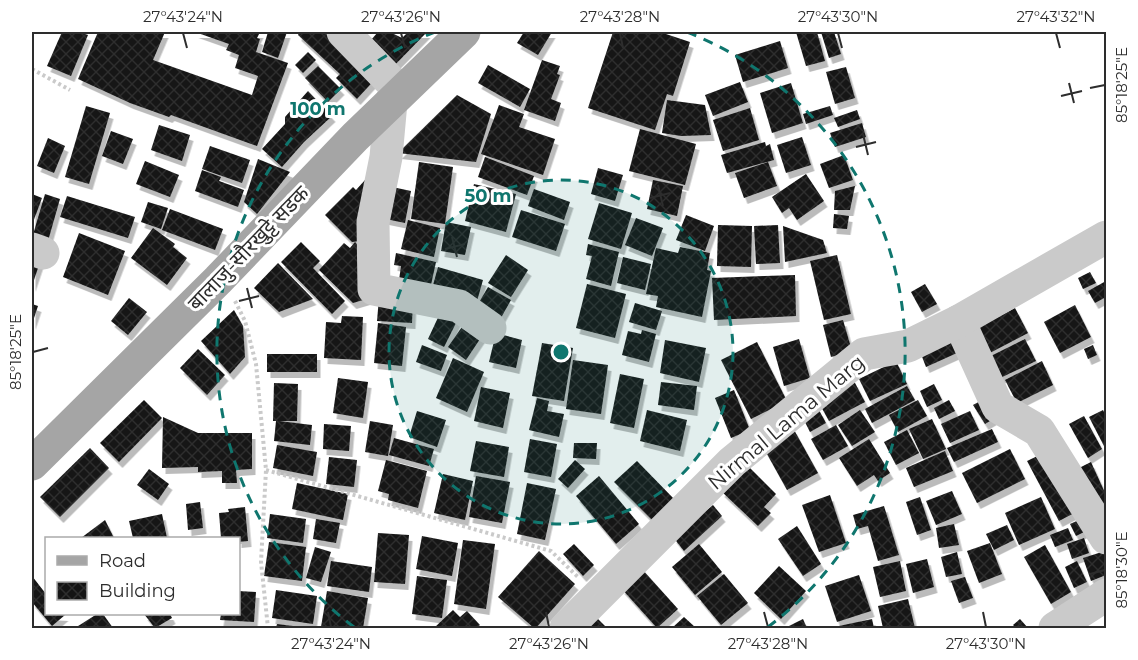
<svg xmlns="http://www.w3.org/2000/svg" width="1138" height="660" font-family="Montserrat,'Noto Sans Devanagari',sans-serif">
<defs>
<pattern id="building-cross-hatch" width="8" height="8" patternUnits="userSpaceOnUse" patternTransform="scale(1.5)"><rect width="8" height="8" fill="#141414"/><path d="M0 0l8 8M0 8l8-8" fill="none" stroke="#2e2e2e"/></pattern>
<filter id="shadow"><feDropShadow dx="3.5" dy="6" stdDeviation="0" flood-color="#0004"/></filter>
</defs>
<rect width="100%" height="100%" fill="#fff"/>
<g fill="url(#building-cross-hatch)" filter="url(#shadow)">
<path d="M62,32H80L88,35L71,76L47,66Z"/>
<path d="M98,32H165L153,60L252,95L258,76L235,68L239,55L226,50L229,44L195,32H260L257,38L260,39L256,52L288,63L257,146L171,115L169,117L130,103L78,79Z"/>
<path d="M268,32H287L278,58L262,52Z"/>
<path d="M299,32H334L380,74L357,99L336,78L340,74L298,35Z"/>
<path d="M378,32H390L402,38L407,33L405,32H427L389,71L364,48Z"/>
<path d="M524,32H552L538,55L517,43Z"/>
<path d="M613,32H660L690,42L673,96L667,94L655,130L588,108Z"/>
<path d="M796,32H817L825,61L806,66Z"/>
<path d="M821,32H834L841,54L829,58Z"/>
<path d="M780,41L788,68L743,82L735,55Z"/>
<path d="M308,52L316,60L303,73L295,65Z"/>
<path d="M542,60L560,66L557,74L560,75L551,99L561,103L555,121L524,110Z"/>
<path d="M488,65L530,89L520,107L478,83Z"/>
<path d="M318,66L341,89L328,102L305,78Z"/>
<path d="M846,67L855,98L835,104L826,72Z"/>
<path d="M740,82L748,102L713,116L705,95Z"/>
<path d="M791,83L803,123L772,133L760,93Z"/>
<path d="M308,91L332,116L304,142L282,167L262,149L285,124V117Z"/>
<path d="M457,95L491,114L476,162L398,153Z"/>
<path d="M667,100L705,105L711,135L681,136L662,133Z"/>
<path d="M499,105L524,114L519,127L555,139L543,175L481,154Z"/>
<path d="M86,106L110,113L89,184L65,177Z"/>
<path d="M830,106L833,115L806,124L803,114Z"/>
<path d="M750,108L759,140L723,151L713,120Z"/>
<path d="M857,110L860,119L838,127L834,118Z"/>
<path d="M862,123L866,137L835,147L830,133Z"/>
<path d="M159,125L190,135L182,161L151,150Z"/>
<path d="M640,129L696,144L685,185L629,171Z"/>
<path d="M111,131L133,139L123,164L102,156Z"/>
<path d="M802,137L811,165L786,173L777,145Z"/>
<path d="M48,138L65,146L54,173L37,166Z"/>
<path d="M765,142L766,146L770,144L774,160L727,173L721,155Z"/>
<path d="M210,146L250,160L242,183L202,169Z"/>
<path d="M844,155L853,180L829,188L820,164Z"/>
<path d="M485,157L534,176L527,195L478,177Z"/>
<path d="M258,159L290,172L257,214L244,202Z"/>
<path d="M145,161L179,175L170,197L136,184Z"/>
<path d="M419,162L453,167L445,224L411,219Z"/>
<path d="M768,162L777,186L744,198L735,173Z"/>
<path d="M598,168L623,175L615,201L591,194Z"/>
<path d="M202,170L221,177L219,181L244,190L238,207L195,191Z"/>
<path d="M806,174L824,201L797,220L789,208L782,213L772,197Z"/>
<path d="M365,180L368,240L352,242L325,215L353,187L356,190Z"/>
<path d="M653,180L683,186L677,216L647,209Z"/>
<path d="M474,184L516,194L506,232L465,221Z"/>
<path d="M383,185L411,191L405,223L376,217Z"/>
<path d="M855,186L850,210H834L835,191Z"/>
<path d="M534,189L570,202L564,220L528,206Z"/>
<path d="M32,194L42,198L32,225Z"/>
<path d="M45,194L60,199L46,248L32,238Z"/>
<path d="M67,196L135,217L128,238L60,217Z"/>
<path d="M148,202L168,208L161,229L141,222Z"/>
<path d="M599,203L632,213L621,249L588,239Z"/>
<path d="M170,209L223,229L215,250L162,230Z"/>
<path d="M521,210L565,224L556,251L512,237Z"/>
<path d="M834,214L849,216L847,229L833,228Z"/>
<path d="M686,215L714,226L705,251L676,240Z"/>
<path d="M636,218L663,228L652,256L625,245Z"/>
<path d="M408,220L440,228L434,257L401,249Z"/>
<path d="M446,222L471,227L465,255L441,251Z"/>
<path d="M718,225L752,226L751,267L717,266Z"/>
<path d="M778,225L780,263L756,264L754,226Z"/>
<path d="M783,226L823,240L827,253L785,262Z"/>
<path d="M153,228L175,244L173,247L187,258L167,285L131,258Z"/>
<path d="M79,233L125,251L108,295L63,277Z"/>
<path d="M301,242L320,261L313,268L345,301L332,314L281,262Z"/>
<path d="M355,242L368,255L370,298L353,303L319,270L344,243L350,248Z"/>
<path d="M588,244L619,252L611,286L586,279L592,256L586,255Z"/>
<path d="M680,247L710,253L707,270L711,271L702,317L656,307L658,296L646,294L656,248L678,253Z"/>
<path d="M396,253L436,262L429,294L398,287L401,266L394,265Z"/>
<path d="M506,255L528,270L511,297L488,283Z"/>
<path d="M837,255L851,314L824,320L810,261Z"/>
<path d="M32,256L41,259L32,286Z"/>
<path d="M623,257L651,264L645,290L617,283Z"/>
<path d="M278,263L313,299L279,312L254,288Z"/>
<path d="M438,267L483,280L477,301L432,289Z"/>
<path d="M1090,272L1096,283L1083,289L1078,278Z"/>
<path d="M795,275L796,316L714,320L712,278Z"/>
<path d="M1106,281V297L1095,303L1088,291Z"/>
<path d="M587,284L626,294L615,338L576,328Z"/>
<path d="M925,284L937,304L922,312L911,292Z"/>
<path d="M488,287L511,300L497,325L474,311Z"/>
<path d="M129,298L147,312L128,335L111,321Z"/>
<path d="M379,298L413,301L412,323L377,321Z"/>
<path d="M635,303L662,311L656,330L629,322Z"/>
<path d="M32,304L38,306L32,324Z"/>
<path d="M1075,305L1091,337L1060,353L1044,322Z"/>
<path d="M1015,308L1028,333L986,355L973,330Z"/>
<path d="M442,309L459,317L444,347L428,339Z"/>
<path d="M234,310L243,326L245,357L230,374L201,341Z"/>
<path d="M342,316L363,317L361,360L324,358L326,322L341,323Z"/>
<path d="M843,320L852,351L831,357L823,325Z"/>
<path d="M466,321L484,333L466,360L448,347Z"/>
<path d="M378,323L406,327L402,366L374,363Z"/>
<path d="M642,330L656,334L649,362L622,355L628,331L641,334Z"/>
<path d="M496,333L522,340L516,368L489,362Z"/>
<path d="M950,335L957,353L926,367L919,349Z"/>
<path d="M799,339L810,378L784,386L773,347Z"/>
<path d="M1025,339L1036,361L996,380L985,359Z"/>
<path d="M665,340L706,348L699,382L660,373Z"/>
<path d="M757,342L787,401L751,419L721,360Z"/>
<path d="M542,343L573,348L564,401L532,396Z"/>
<path d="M422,345L447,355L441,371L416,362Z"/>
<path d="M1093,345L1097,355L1088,359L1084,349Z"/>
<path d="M198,349L225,375L207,395L180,368Z"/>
<rect x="267" y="354" width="50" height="18"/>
<path d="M453,358L484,372L467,412L436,398Z"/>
<path d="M573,360L608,365L601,414L566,409Z"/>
<path d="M896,361L907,384L870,401L859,379Z"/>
<path d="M1042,361L1053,385L1017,403L1005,380Z"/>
<path d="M620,374L644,379L634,428L610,423Z"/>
<path d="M338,378L368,382L363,418L333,413Z"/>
<path d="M854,381L865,402L829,421L818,401Z"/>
<path d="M661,382L697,386L694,410L658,405Z"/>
<path d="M274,383L298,384L297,421H279L312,425L310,445L274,441L276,421H273Z"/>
<path d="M934,384L942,400L927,407L920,391Z"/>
<path d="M907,386L915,400L872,423L865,409Z"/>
<path d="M481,387L510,393L503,428L474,421Z"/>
<path d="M734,390L750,430L731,438L715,398Z"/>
<path d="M537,398L549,401L547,411L564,414L559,437L529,430Z"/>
<path d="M984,399L995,418L985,424L973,405Z"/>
<path d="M144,400L162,418L119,462L100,443Z"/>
<path d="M918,400L927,416L898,432L889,415Z"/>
<path d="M949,400L955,411L939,419L934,408Z"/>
<path d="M647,410L687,420L680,451L640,441Z"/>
<path d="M819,410L826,423L810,432L803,418Z"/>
<path d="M860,410L875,432L852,446L838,425Z"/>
<path d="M1103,410L1106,416V445L1104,446L1089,417Z"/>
<path d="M417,411L446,420L437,447L409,437Z"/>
<path d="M970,411L979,430L950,443L941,424Z"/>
<path d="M1084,416L1102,449L1088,458L1069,424Z"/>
<path d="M163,417L198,433H252V469L236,470L237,483H222V471L198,472V467L162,468Z"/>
<path d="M932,419L946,449L923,459L909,429Z"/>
<path d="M370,421L393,425L388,456L365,452Z"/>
<path d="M324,424L351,426L349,451L323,449Z"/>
<path d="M836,425L848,446L823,460L811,439Z"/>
<path d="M793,428L818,473L787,490L762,445Z"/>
<path d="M992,429L998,442L954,462L947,448Z"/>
<path d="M907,430L919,453L896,465L884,442Z"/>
<path d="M394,438L434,449L429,466L389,455Z"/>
<path d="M530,439L557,444L551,477L524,472Z"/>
<path d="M869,439L890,473L878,481L874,475L857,486L839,458Z"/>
<path d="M476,441L509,447L504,477L470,471Z"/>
<path d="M574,443H597L596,459L573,458Z"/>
<path d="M277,445L317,452L313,476L273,468Z"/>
<path d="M90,448L109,468L60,517L40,497Z"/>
<path d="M1010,449L1025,479L977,503L962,473Z"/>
<path d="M945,451L953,471L914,487L906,468Z"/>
<path d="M1048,451L1082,509L1059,521L1027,461Z"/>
<path d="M329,457L357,460L354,487L326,484Z"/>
<path d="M386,460L427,471L418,508L388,500L389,494L378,491Z"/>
<path d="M575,460L585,469L568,488L558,479Z"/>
<path d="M637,461L675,500L653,521L614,482Z"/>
<path d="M1091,462L1106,495V503L1098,507L1079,468Z"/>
<path d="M746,464L776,494L764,507L771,513L758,526L721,491Z"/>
<path d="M149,469L169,484L158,500L137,485Z"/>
<path d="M443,474L473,481L465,520L434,513Z"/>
<path d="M476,476L510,482L502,523L469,517Z"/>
<path d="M599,476L639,524L616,544L576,496Z"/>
<path d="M297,483L348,494L343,520L292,509Z"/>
<path d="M527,483L556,489L545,540L517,534Z"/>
<path d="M952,491L962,514L936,525L926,501Z"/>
<path d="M830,495L846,543L819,552L802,505Z"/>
<path d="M920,497L931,530L917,535L906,502Z"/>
<path d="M1041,497L1055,529L1019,545L1005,513Z"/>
<path d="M200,502L203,528L188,530L186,504Z"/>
<path d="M713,505L722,516L684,551L673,537Z"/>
<path d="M884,506L899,555L878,561L868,526L857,529L853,515Z"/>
<path d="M245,507L248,541L238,542V538H221L219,513L229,512L228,509Z"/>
<path d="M162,514L167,538H133L129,521Z"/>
<path d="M270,514L306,519L303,543L267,538Z"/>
<path d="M316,519L340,523L336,543L313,539Z"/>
<path d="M1081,519L1086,531L1076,536L1070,524Z"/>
<path d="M105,520L114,538H81Z"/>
<path d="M954,524L959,545L939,548L936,528Z"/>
<path d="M1007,525L1014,540L994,550L986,534Z"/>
<path d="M797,526L821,564L803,576L778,539Z"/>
<path d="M1068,528L1073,540L1055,547L1050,535Z"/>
<path d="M378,533L409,535L405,584L374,582Z"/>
<path d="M422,536L458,543L452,576L416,569Z"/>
<path d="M1084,538L1089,553L1072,559L1067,544Z"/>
<path d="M463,540L495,544L486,609L454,604Z"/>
<path d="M269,542L306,547L302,581L264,576Z"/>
<path d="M990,543L1002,574L979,583L967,551Z"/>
<path d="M574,544L594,565L583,576L563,554Z"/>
<path d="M699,544L722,572L695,595L672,567Z"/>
<path d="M1045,545L1071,592L1051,604L1024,557Z"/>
<path d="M315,547L331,552L321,582L306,578Z"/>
<path d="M539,551L575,584L536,628H534L498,597Z"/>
<path d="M1105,551L1106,575L1091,581L1083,558Z"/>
<path d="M957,552L962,574L946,577L941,557Z"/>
<path d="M927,559L934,587L913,593L906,564Z"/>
<path d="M331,561L372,567L369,592L327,586Z"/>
<path d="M900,561L906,591L880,597L873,567Z"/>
<path d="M1077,561L1087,582L1074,588L1065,567Z"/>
<path d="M779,566L806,591L781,619L754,593Z"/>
<path d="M642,569L678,609L657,628L621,588Z"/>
<path d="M724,574L748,603L721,625L697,596Z"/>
<path d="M859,575L871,611L837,622L825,586Z"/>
<path d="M32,576L46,594V614L65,615L52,626L32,602Z"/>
<path d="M417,576L447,580L442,618L412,614Z"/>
<path d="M965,577L973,598L959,603L951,581Z"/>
<path d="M276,590L317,596L313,624L272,618Z"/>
<path d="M238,591L256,592L254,622L220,620L221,614H238Z"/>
<path d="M327,591L368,598L363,628L321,627Z"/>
<path d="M908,599L915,628H883L878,606Z"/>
<path d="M453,610L460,617L467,611L480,625L476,628H434Z"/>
<path d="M97,614H103L113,628H75Z"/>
<path d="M144,614H170L172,618L155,628Z"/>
<path d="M596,617L607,628H585Z"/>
<path d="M684,617L696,628H672Z"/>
<path d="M803,619L807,628H785Z"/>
<path d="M872,619L874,628H839V626Z"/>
<path d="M1020,619L1028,628H1016L1013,625Z"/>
<path d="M277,624L301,627V628H276Z"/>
</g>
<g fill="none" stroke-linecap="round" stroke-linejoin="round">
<g stroke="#cacaca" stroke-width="4" stroke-dasharray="3 3" stroke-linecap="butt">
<path d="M32,69L70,90"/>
<path d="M235,301L245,321L256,364L266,470L261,562L268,628"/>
<path d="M266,470L551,551L579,578"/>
</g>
<g stroke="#cacaca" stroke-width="33">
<path d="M343,32L401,92"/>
<path d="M391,102L386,157L373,222L374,289L459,306L490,328"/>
<path d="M32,249L43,253"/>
<path d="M959,321L998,407L1039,431L1106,538"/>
<path d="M566,628L732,462L864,354L908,346L959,321L1106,237"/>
<path d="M1055,628L1106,595"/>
</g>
<path stroke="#a5a5a5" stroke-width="33" d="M32,464L218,280L355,137L464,32"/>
</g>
<path fill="none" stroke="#2d2d2d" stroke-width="2" d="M183,33L187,48M401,33L405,48M620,33L623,48M838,33L842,48M1056,33L1060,48M1069,83L1074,103M1090,88L1105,85M1061,96L1082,91M863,134L868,155M856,147L876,142M658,185L663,206M650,198L670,193M452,237L457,257M445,249L465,244M247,288L252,308M239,301L259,296M33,352L48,348M1090,574L1105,570M328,612L331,627M546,612L549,627M764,612L768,627M983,612L986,627"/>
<circle cx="561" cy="352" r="172" fill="#0f766e" fill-opacity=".12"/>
<g fill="none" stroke="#0f766e" stroke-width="3" stroke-dasharray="10 8">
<circle cx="561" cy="352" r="172"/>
<path d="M354 627A344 344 0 0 1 435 32M687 32A344 344 0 0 1 768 627"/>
</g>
<g text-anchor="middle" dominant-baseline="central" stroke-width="6" stroke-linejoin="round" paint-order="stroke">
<g font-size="21" fill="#2d2d2d" stroke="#fff">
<text transform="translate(248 248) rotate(-46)">बालाजु-सौरखुट्टे सडक</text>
<text transform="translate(786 422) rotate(-40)">Nirmal Lama Marg</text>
</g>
</g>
<circle cx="561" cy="352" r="9" fill="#0f766e" stroke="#fff" stroke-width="3"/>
<g font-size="18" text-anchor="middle" font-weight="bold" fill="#0f766e" stroke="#fff" stroke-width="6" stroke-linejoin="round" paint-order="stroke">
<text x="318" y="115">100 m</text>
<text x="488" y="202">50 m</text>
</g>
<rect width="1138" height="660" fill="none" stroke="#ffffff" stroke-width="66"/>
<rect x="45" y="537" width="195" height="78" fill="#ffffff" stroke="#ababab" stroke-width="1.5"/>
<rect x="57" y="556" width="30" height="9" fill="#a5a5a5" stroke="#ababab" stroke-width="1.5"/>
<text x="99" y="567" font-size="18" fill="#2d2d2d">Road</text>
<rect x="57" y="582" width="30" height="18" fill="url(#building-cross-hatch)" stroke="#ababab" stroke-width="1.5"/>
<text x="99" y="597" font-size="18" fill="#2d2d2d">Building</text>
<rect x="33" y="33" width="1072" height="594" fill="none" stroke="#2d2d2d" stroke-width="2"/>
<g font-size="15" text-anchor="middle" fill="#2d2d2d">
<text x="183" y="22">27°43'24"N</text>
<text x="401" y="22">27°43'26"N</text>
<text x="620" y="22">27°43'28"N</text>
<text x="838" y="22">27°43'30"N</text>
<text x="1056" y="22">27°43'32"N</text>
<text transform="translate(1122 85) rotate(-90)" y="5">85°18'25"E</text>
<text transform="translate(16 352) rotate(-90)" y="5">85°18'25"E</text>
<text transform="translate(1122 570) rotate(-90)" y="5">85°18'30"E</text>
<text x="331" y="649">27°43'24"N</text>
<text x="549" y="649">27°43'26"N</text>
<text x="768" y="649">27°43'28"N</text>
<text x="986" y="649">27°43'30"N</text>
</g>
</svg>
